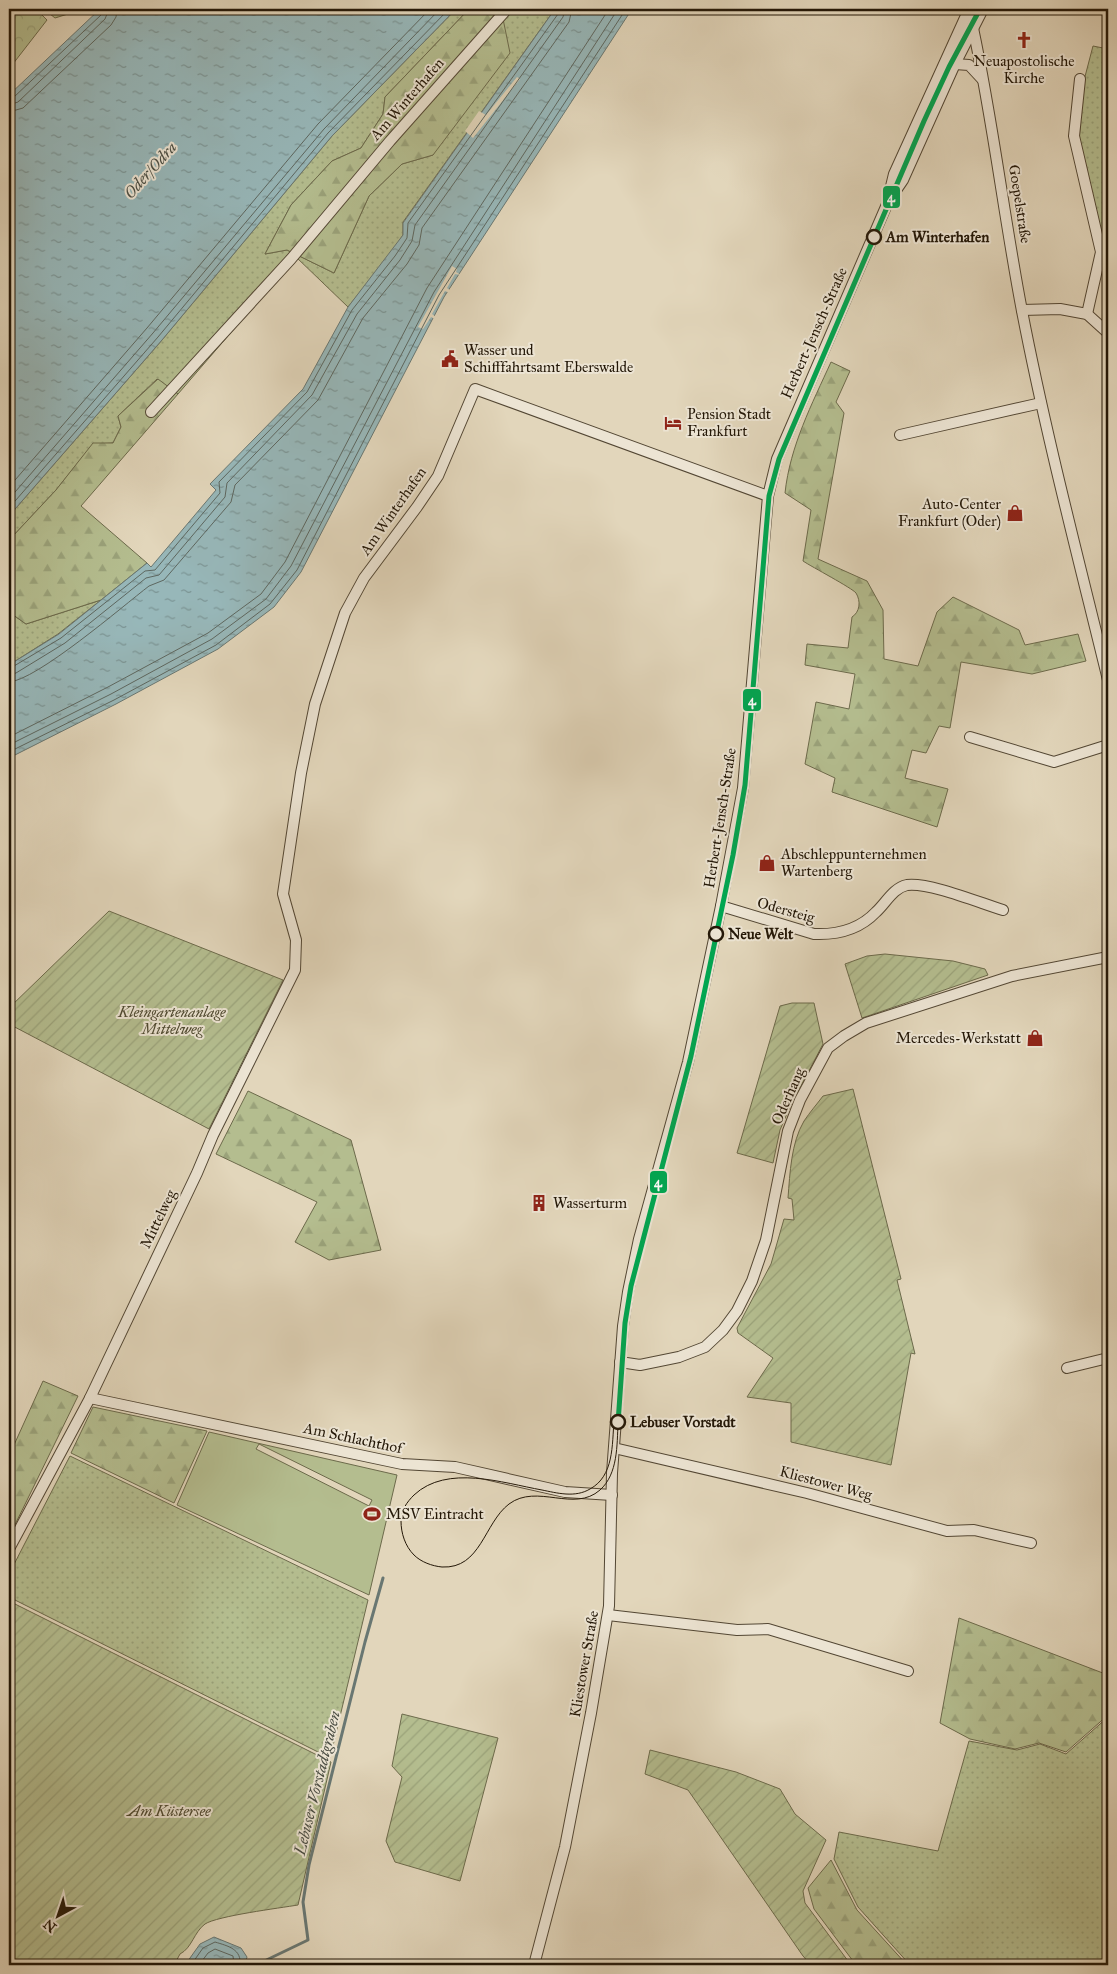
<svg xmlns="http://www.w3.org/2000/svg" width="1117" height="1974" font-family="'IM FELL Great Primer',serif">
<defs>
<pattern id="grass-dots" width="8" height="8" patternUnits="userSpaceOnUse" patternTransform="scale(1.25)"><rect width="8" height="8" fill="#b4bd8f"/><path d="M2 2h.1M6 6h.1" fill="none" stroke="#9aa27a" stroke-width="1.8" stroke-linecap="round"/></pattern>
<pattern id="forest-firs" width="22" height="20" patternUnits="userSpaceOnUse" patternTransform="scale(1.25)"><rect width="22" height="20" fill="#b4bd8f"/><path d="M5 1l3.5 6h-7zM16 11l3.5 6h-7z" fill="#9aa27a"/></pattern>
<pattern id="park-crowns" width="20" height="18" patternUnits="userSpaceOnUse" patternTransform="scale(1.25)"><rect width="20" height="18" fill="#b4bd8f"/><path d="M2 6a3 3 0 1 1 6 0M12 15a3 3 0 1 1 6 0" fill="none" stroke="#9aa27a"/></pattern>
<pattern id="garden-furrows" width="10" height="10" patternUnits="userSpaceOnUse" patternTransform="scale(1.25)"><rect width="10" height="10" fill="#b4bd8f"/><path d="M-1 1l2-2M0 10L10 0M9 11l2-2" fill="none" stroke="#9aa27a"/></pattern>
<pattern id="water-ripples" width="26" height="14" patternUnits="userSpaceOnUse" patternTransform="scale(1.25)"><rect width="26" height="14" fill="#97b7b9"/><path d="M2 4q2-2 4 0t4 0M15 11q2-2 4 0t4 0" fill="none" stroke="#7b9494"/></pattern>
</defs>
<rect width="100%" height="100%" fill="#e2d6bb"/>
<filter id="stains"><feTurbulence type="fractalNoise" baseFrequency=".004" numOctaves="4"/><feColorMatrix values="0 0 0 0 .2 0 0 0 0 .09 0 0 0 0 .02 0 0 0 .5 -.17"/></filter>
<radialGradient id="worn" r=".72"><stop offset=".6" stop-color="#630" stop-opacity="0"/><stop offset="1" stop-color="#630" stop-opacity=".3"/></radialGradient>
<g fill="url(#grass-dots)" stroke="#6c6a4b">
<path d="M44,9H84L55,18Z"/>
<path d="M456,9H469L385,97L383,114L361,148L332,161L291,205L265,254L287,250L334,273L369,196L402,164L433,155L501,9H555L403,222V235L391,253L348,307L296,257L178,394L157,379L118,416L121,427L113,443L93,444L56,490L13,536L9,544V516L162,340L332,136Z"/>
<path d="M1093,46L1108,49V109L1103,142L1108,161V267L1079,143L1082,88Z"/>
<path d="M101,600L58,634L9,665V612L26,624Z"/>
<path d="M70,1456L368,1600L330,1758L9,1597V1574Z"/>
<path d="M1108,1717V1965H910L858,1907L834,1859L839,1832L938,1851L969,1741L1017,1750L1040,1744L1066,1754Z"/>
</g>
<g fill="url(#forest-firs)" stroke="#6c6a4b">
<path d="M469,9H501L510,53L433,155L402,164L369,196L334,273L287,250L265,254L291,205L332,161L361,148L383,114L385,97Z"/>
<path d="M831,362L850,371L836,402L844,413L818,559L867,581L883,610L884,659L918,666L937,612L953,597L1019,630L1025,645L1078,634L1086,661L1032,674L961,662L950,728L939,726L926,753L912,750L905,778L948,789L937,827L832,792L835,778L805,764L816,702L849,709L855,674L805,665L807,644L848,648L852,617C860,612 861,601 856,593C852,588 812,567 803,561L811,510L785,493C790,446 812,404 831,362Z"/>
<path d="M158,379L178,394L81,506L147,563L101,600L26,624L9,612V544L13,536L56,490L93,443H113L121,427L118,416Z"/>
<path d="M248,1091L351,1140L381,1250L329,1260L295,1242L317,1202L216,1154Z"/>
<path d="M43,1381L78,1396L9,1537V1456Z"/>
<path d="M93,1407L207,1431L174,1503L71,1453Z"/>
<path d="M959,1618L1108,1675V1715L1066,1752L1039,1743L1015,1749L970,1739L940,1723Z"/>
<path d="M831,1860L857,1910L907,1965H856L814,1909L808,1888Z"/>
</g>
<path fill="url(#park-crowns)" stroke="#6c6a4b" d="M9,9H36L47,20L9,69Z"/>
<g fill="url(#garden-furrows)" stroke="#6c6a4b">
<path d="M109,911L283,980L209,1129L9,1024V1008Z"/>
<path d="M885,954L953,961L985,969L988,975L862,1018L845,964L867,956Z"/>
<path d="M792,1003H814L823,1044L790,1107L780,1130L773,1163L737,1153L780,1006Z"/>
<path d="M853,1089L901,1279L897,1280L915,1354L911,1353L891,1465L791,1442V1403L747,1397L773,1358L738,1333L737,1328L771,1264L784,1219L794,1220L792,1199L788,1198C790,1173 791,1143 804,1121C810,1112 817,1104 823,1096Z"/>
<path d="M9,1601L331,1762L298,1905C280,1908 217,1916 205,1924C194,1932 192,1948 180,1954L174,1965H9Z"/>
<path d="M402,1714L498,1738L460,1881L395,1862L386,1841L402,1777L392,1766Z"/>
<path d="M650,1750L736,1772L780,1789L795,1814L826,1840L803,1891L805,1903L851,1965H811L803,1956L688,1790L645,1774Z"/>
</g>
<path fill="#b4bd8f" stroke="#6c6a4b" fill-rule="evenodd" d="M209,1432L397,1475L369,1595L177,1505ZM259,1444L372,1500L369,1506L256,1449Z"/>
<g fill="url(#water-ripples)" stroke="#697772">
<path d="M100,9H456L332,136L162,340L9,516V95Z"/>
<path d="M555,9H632L444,297L301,572L274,607L218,649L116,704L9,758V665L59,634L147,563L151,567L216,490L210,484L303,389L348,307L403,235V223Z"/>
<path d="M214,1937L241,1948L247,1957L245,1965H185L200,1944Z"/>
</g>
<g fill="#e2d6bb">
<path d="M517,77L520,79L473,138L465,131L479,111L486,115Z"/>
<path d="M452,266L457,269L456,272L461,275L455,274L447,288L451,291L450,293L445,291L432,314L436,317L435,319L431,317L423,329L418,327Z"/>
</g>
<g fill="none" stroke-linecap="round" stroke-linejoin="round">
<g stroke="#5d6760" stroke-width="1">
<path d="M9,99L14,97L101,15L103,9"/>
<path d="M9,105L18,102L105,19L109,9"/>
<path d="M9,112L23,108L111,25L116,17L117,9"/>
<path d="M9,487L147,328L318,124L430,9"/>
<path d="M9,499L153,333L324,129L440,9"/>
<path d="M9,508L158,337L328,133L449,9"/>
<path d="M9,669L61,638L145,571L155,570L220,493L219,482L307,392L352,310L395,256L407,238L408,223L558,14L559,9"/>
<path d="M9,675L16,673L65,643L146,578L159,575L225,497L227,483L312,395L357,314L400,260L412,241L415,225L563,17L565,9"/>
<path d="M9,682C36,681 123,606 149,586L164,580L231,502L235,485L318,400L363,318L407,264L419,245L422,228L569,22L572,9"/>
<path d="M9,737L108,687L208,633L261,594L285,562L427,288L609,9"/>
<path d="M9,745L111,694L212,639L266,599L291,566L434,292L618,9"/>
<path d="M9,752L114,700L216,645L270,604L297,570L439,295L626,9"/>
<path d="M191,1965L203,1948L215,1942C228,1946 242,1949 240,1965"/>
<path d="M199,1965L208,1953L215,1949L233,1956L234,1965"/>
</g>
<path stroke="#697772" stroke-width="3" d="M256,1965L308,1940L303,1902L309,1865L365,1642L383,1578"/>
<g stroke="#534734" stroke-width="12">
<g id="minor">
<path d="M974,9L973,28C993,122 1004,217 1022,311C1046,435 1078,557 1108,680"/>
<path d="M955,64L969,65L982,79"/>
<path d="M1080,79L1074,136L1101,252L1087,314"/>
<path d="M888,199L894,174L969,9"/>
<path d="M1022,310L1060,309L1087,314L1108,333"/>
<path d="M151,412L291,259L390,141L507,9"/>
<path d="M900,435L1041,403"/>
<path d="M970,737L1054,762L1108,745"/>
<path d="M721,906L814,934C838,935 859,930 876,912C886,903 893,888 907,885C929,882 980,903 1003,910"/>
<path d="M620,1362L640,1365L679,1357L705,1347L723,1330L737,1311L752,1281L766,1240L788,1131L800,1100L828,1048L844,1036L866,1023L1012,976L1108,957"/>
<path d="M1067,1368L1108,1358"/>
<path d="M90,1398L402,1464L455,1467L565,1492L612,1495"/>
<path d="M614,1448L807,1493L947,1531L974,1530L1031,1543"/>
<path d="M9,1549L90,1398L197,1173L213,1135L295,970L296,940L283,894L301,773L315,704L345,613L364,578L417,507L438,476L475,389L768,496"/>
<path d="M608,1615L737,1630L768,1629L908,1671"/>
<path d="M534,1965L565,1847L591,1713L609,1606L612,1473L623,1326L628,1292L639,1239L688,1062L721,906L743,788L768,496L777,459L888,202L903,180L955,64L983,9"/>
</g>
</g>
<use href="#minor" stroke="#ece4d3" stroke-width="10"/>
<path stroke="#231707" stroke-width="1" d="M614,1421C612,1445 614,1476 590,1489C575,1498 557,1493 542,1490C503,1483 447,1464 414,1495C407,1502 401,1510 401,1521C401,1533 405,1546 414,1555C421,1562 432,1566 442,1567C481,1569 484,1523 509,1504C537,1483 574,1513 600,1490C618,1474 617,1445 618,1423"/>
<g stroke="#ece4d3" stroke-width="9">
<path id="tram-1" d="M618,1423L625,1323L631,1286L691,1056L733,855L745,785L769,496L779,459L924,121L949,67L980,9"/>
</g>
<use href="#tram-1" stroke="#00a651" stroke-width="5"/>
</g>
<defs>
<g id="church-bare" transform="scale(1.35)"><path d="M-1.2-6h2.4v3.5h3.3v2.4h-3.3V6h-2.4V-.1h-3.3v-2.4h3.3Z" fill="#8f2418" stroke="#ece4d3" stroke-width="2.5" paint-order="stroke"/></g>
<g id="civic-bare" transform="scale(1.35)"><path d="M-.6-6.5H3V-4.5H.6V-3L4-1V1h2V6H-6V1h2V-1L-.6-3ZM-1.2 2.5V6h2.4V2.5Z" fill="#8f2418" stroke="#ece4d3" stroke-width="2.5" paint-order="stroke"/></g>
<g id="hotel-bare" transform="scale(1.35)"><path d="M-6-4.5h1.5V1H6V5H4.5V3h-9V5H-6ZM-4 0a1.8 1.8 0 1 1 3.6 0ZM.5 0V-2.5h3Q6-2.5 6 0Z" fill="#8f2418" stroke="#ece4d3" stroke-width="2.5" paint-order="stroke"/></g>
<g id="shop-bare" transform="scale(1.35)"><path d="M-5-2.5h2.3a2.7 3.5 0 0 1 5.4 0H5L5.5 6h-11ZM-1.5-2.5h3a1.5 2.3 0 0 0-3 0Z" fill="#8f2418" stroke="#ece4d3" stroke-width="2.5" paint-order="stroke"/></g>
<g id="building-bare" transform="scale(1.35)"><path d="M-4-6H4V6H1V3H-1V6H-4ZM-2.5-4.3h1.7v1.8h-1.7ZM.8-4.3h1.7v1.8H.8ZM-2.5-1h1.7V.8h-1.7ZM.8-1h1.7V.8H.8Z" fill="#8f2418" stroke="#ece4d3" stroke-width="2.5" paint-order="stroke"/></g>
<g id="stadium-bare" transform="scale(1.35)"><path d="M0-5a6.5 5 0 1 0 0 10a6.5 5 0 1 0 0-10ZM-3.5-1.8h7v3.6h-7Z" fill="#8f2418" stroke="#ece4d3" stroke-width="2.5" paint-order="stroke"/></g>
</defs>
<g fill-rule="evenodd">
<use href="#church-bare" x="1024" y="40"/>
<use href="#civic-bare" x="450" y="359"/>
<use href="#hotel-bare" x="673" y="423"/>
<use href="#shop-bare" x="1015" y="513"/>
<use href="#shop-bare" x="767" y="863"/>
<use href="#shop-bare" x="1035" y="1038"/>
<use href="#building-bare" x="539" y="1203"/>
<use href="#stadium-bare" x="372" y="1514"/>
</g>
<g fill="#ece4d3" stroke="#231707" stroke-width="2.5">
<circle cx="874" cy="237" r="7"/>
<circle cx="716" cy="934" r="7"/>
<circle cx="618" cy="1422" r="7"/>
</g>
<g text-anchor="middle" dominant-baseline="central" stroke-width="4" stroke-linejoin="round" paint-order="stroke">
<g font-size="15" fill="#231707" stroke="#ece4d3" text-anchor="start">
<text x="1024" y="61" text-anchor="middle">Neuapostolische<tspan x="1024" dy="17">Kirche</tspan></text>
<text x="464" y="350">Wasser und<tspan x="464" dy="17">Schifffahrtsamt Eberswalde</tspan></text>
<text x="687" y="414">Pension Stadt<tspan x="687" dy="17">Frankfurt</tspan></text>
<text x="1001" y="504" text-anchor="end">Auto-Center<tspan x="1001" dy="17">Frankfurt (Oder)</tspan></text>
<text x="781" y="854">Abschleppunternehmen<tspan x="781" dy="17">Wartenberg</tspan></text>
<text x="1021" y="1038" text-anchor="end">Mercedes-Werkstatt</text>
<text x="553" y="1203">Wasserturm</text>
<text x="386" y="1514">MSV Eintracht</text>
</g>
<g font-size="15" fill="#231707" stroke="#ece4d3">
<text transform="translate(407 99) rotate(-49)">Am Winterhafen</text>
<text transform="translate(1020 204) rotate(81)">Goepelstraße</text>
<text transform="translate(814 333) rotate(-66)">Herbert-Jensch-Straße</text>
<text transform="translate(393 511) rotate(-55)">Am Winterhafen</text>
<text transform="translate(720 818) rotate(-81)">Herbert-Jensch-Straße</text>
<text transform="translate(786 910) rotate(16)">Odersteig</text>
<text transform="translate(788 1096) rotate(-66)">Oderhang</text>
<text transform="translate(158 1219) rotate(-64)">Mittelweg</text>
<text transform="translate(353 1438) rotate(12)">Am Schlachthof</text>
<text transform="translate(826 1483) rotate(15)">Kliestower Weg</text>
<text transform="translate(584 1664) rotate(-80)">Kliestower Straße</text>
</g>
<g font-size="15" font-weight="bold" fill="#231707" stroke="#ece4d3" text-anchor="start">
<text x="886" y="237">Am Winterhafen</text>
<text x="728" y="934">Neue Welt</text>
<text x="630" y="1422">Lebuser Vorstadt</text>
</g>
<g font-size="15" font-style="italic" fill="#4e4930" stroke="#ece4d3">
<text x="172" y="1012">Kleingartenanlage<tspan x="172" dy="17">Mittelweg</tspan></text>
<text x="169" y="1811">Am Küstersee</text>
</g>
<g font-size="16" font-style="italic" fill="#4c4f45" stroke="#ece4d3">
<text transform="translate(150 170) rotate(-48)">Oder/Odra</text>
<text transform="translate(317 1783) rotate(-76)">Lebuser Vorstadtgraben</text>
</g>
</g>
<g stroke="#ece4d3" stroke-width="2">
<rect x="882" y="185" width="19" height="24" rx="5" fill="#00a651"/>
<rect x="742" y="688" width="20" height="24" rx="5" fill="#00a651"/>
<rect x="649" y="1170" width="19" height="24" rx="5" fill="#00a651"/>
</g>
<g font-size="14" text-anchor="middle" font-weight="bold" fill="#fff">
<text x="891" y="202">4</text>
<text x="752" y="705">4</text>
<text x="658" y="1187">4</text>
</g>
<rect width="1117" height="1974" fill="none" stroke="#e2d6bb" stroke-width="30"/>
<rect x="10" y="10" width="1097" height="1954" fill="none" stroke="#231707" stroke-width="2.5"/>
<rect x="15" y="15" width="1087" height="1944" fill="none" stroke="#231707"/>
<g transform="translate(58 1916) rotate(220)" stroke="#ece4d3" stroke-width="4" paint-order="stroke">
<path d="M0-4L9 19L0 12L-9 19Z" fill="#231707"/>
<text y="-8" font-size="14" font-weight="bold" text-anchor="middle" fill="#231707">N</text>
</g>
<rect width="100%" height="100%" filter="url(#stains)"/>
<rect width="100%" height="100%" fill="url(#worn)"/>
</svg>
